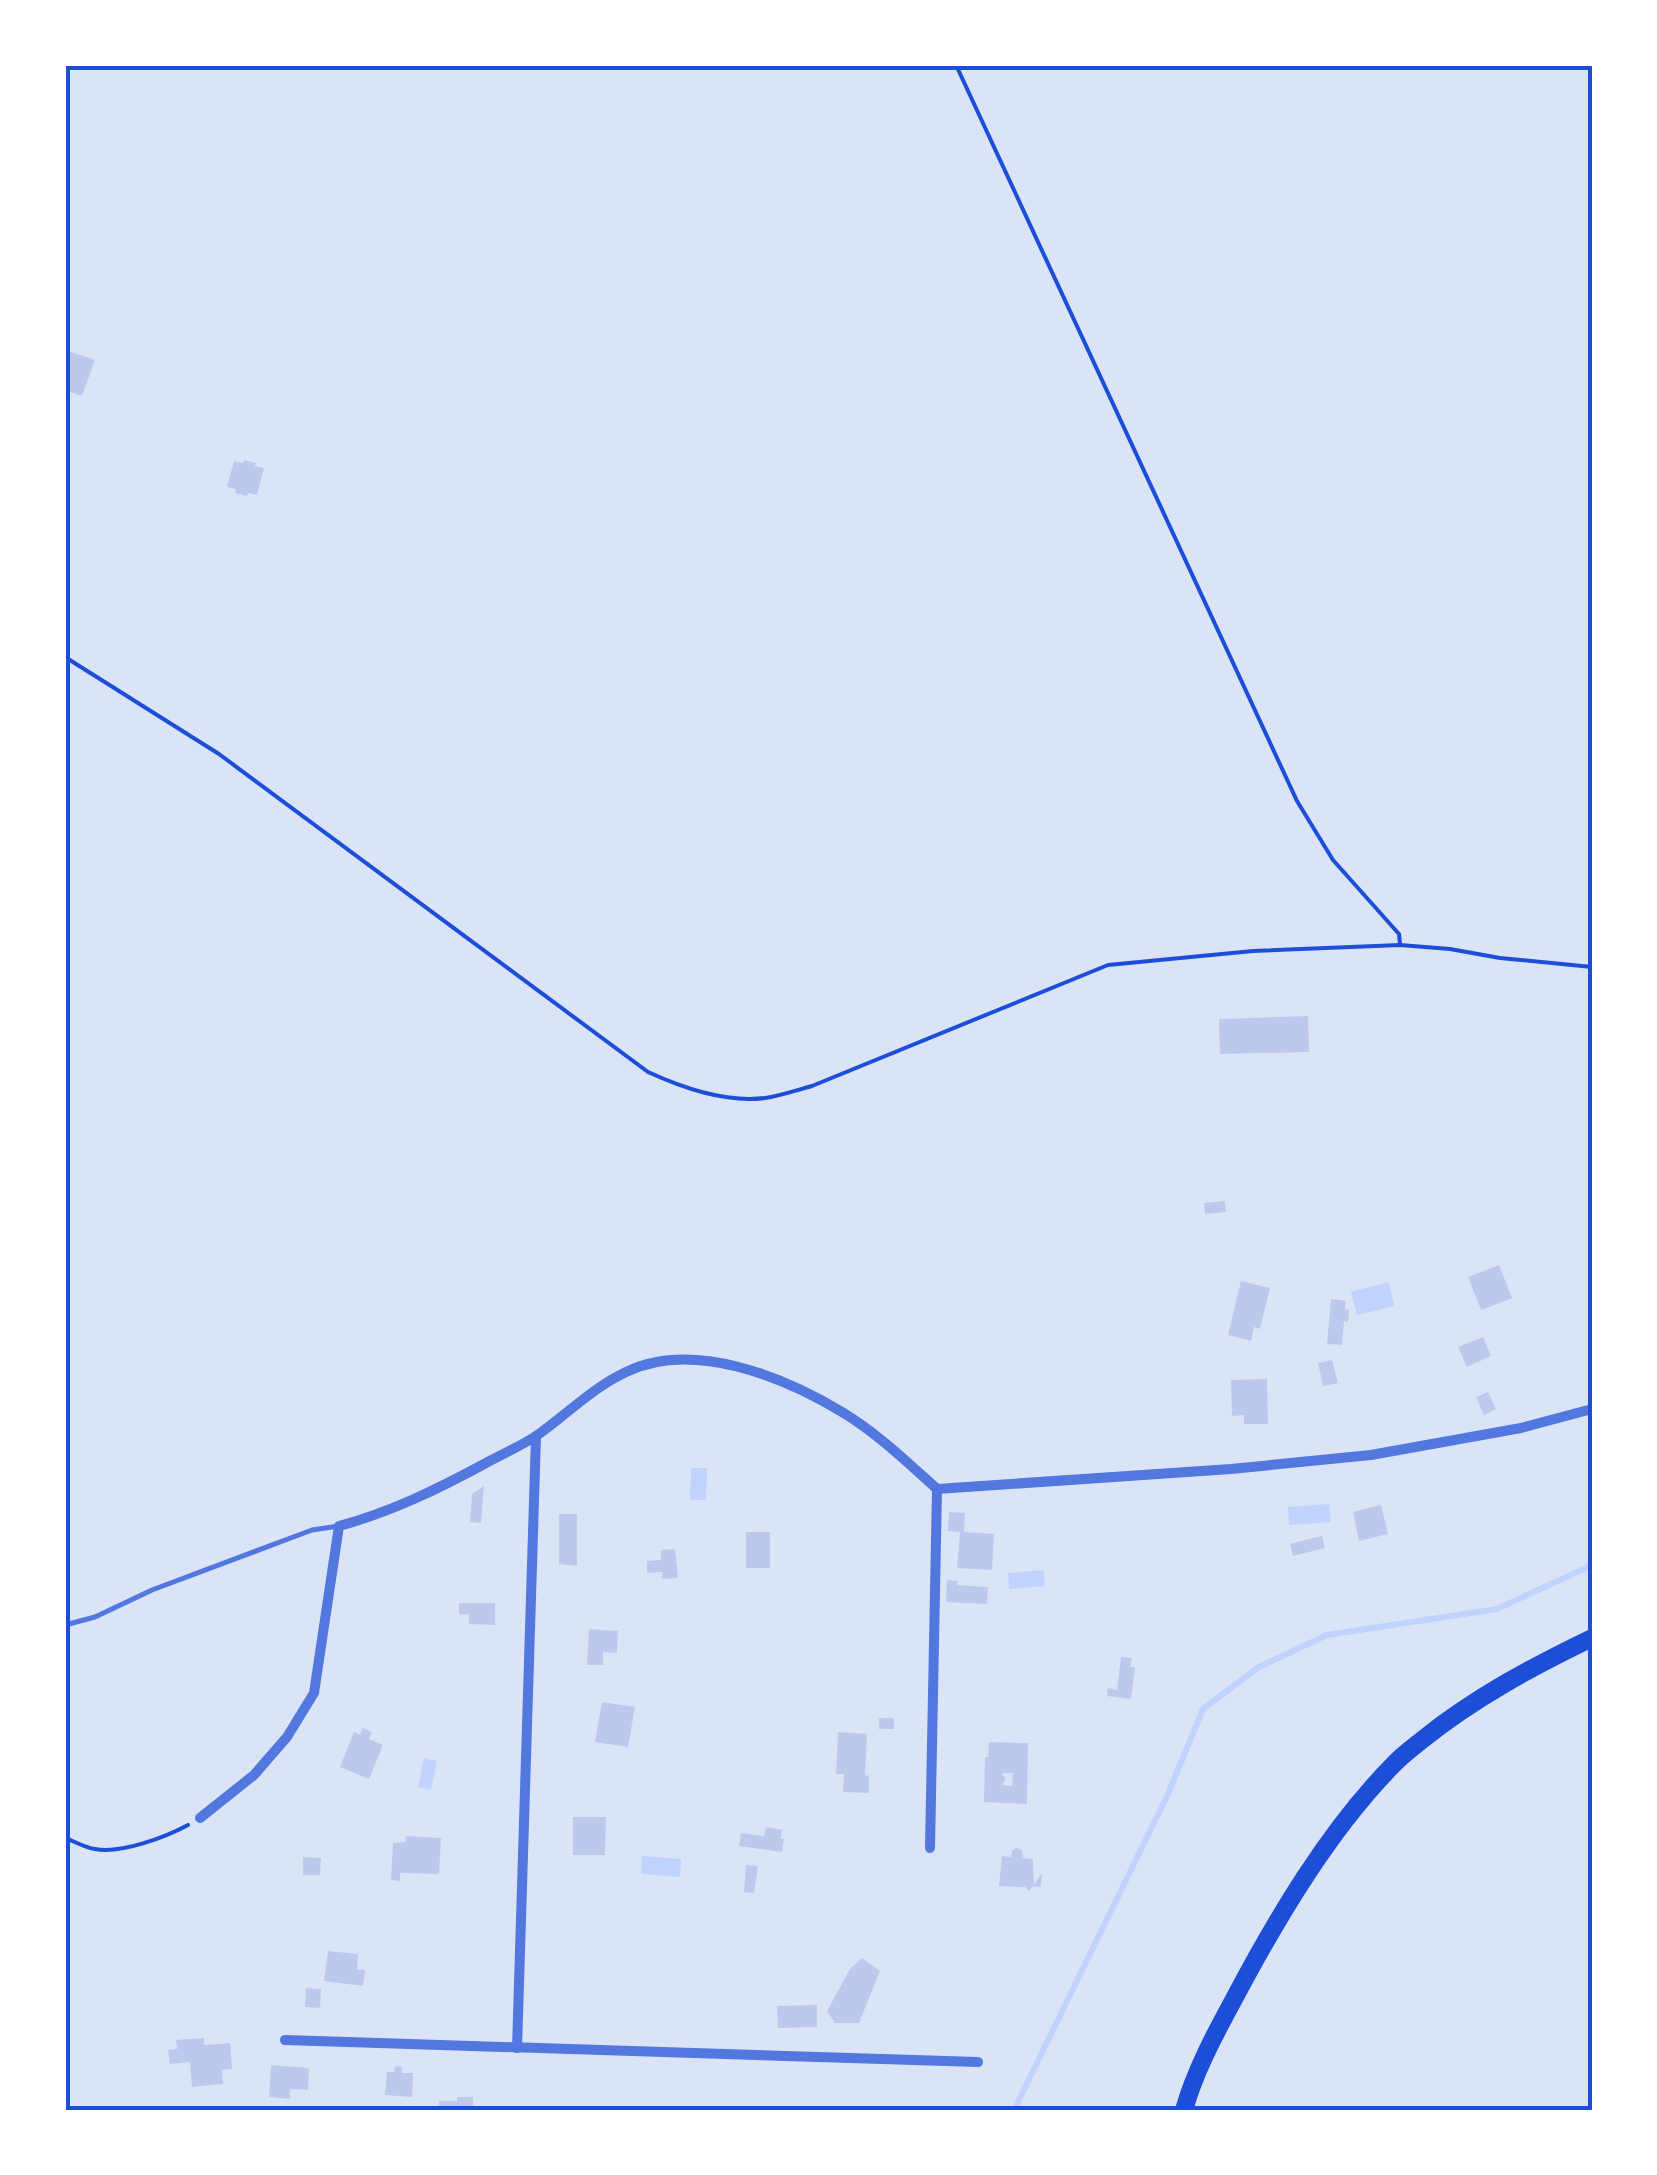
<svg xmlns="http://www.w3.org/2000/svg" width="1657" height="2175" font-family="Signika,sans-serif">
<rect width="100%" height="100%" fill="#f2f2f2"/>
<rect fill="#dbe4f7" x="65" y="65" width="1527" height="2045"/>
<g fill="#bfd3fe">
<path d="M1389,1282L1394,1306L1357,1315L1351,1292Z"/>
<path d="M691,1468H707L706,1500H690Z"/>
<path d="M1329,1504L1331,1522L1289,1525L1288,1507Z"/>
<path d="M1044,1570L1045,1586L1009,1589L1008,1573Z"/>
<path d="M424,1758L437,1761L431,1790L418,1787Z"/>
<path d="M642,1856L681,1859L680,1877L641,1874Z"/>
</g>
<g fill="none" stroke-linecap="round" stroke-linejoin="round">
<path stroke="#bfd3fe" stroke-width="6" d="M1014,2110L1168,1794L1203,1709L1259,1667L1327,1635L1497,1609L1592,1565"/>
</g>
<g fill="#bdc9ec" fill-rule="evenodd">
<path d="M65,350L95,360L82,396L65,390Z"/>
<path d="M244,460L256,463L255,466L264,468L257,495L248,493L247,496L235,493L236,489L227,487L234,461L243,463Z"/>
<path d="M1308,1016L1309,1052L1220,1054L1219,1019Z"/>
<path d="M1225,1201L1226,1212L1205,1214L1204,1203Z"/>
<path d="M1499,1265L1512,1298L1481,1310L1468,1277Z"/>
<path d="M1241,1281L1270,1288L1260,1329L1254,1327L1251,1341L1228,1335Z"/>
<path d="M1331,1299L1346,1301L1345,1309L1349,1310L1348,1322L1344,1321L1342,1345L1327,1344Z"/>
<path d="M1483,1337L1491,1356L1467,1367L1458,1347Z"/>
<path d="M1332,1360L1338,1383L1323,1386L1318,1363Z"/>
<path d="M1267,1379L1268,1424H1244V1415L1232,1416L1231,1380Z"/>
<path d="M1488,1392L1496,1409L1484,1415L1476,1397Z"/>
<path d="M484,1486L481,1523L470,1522L472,1494Z"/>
<path d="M1381,1505L1388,1534L1359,1541L1353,1512Z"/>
<path d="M949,1512L965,1513L964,1532L994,1534L992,1570L957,1568L960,1532L948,1531Z"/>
<path d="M559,1514H577V1566L559,1564Z"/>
<rect x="746" y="1532" width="24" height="36"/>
<path d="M1322,1536L1325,1548L1293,1556L1290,1544Z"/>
<path d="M675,1549L678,1578L662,1579V1572L647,1573V1561L661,1560V1550Z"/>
<path d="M947,1580L958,1581L957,1585L988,1587L987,1604L946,1602Z"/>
<path d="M459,1603H495V1625L469,1624V1614H459Z"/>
<path d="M589,1629L618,1631L617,1653L603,1652V1665H587Z"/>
<path d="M1121,1657L1132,1658L1130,1667H1135L1131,1699L1107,1696L1108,1688L1117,1690Z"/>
<path d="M602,1702L635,1707L628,1747L595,1742Z"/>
<rect x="879" y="1718" width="15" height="11"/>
<path d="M363,1728L372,1732L369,1739L383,1745L369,1779L340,1767L354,1732L360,1735Z"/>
<path d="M838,1732L867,1734L865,1775L869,1776V1793L843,1792L844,1774H836Z"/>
<path d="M989,1742L1028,1743L1027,1804L984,1802L985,1757H988ZM1003,1773H1013L1012,1786L1002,1785L1006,1777L1002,1776Z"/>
<path d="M573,1817H606L605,1855H573Z"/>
<path d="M766,1827L782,1830L781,1839H784L782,1852L739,1846L741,1833L764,1836Z"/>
<path d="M406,1836L441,1838L439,1874L400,1873V1881L391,1880L393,1843L405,1842Z"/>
<path d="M1016,1848L1022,1850L1023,1858L1033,1859L1034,1885L1042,1873L1041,1887L1033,1886L1029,1891L1025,1887L999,1886L1002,1856L1011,1857L1012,1851Z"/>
<path d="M303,1857L321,1858L320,1875H303Z"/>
<path d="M746,1865L758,1866L754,1893L744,1892Z"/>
<path d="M328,1951L358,1954L357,1970H365L363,1986L324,1981Z"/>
<path d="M862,1958L880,1971L859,2023H835L827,2011L850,1969Z"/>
<path d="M306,1988L321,1989L320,2008L305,2007Z"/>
<path d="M817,2005V2027L778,2028L777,2006Z"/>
<path d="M204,2038V2045L230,2043L232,2069L222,2070L223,2084L192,2087L190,2062L170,2064L168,2050L177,2049L176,2040Z"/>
<path d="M271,2065L309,2068L308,2090L290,2089V2099L269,2097Z"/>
<path d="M395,2066L402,2067V2073H413L412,2097L385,2095L387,2072H394Z"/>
<path d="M457,2097H473V2110H439V2101H457Z"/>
</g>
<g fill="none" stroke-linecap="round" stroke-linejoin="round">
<g stroke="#1d4ed8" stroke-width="4">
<path d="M956,65L1297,801L1333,860L1399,934L1400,944"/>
<path d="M65,657L219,754L648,1072C683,1088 725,1103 765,1098C780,1096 797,1090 812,1086L1108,965L1253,951L1400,945L1450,949L1500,958L1592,967"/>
<path d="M65,1838C74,1841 85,1848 95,1849C121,1854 166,1837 188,1825"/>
</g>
<path stroke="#5277de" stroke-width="5" d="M65,1625L95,1617L152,1590L312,1530L339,1526"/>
<g stroke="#5277de" stroke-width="10">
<path d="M200,1818L254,1775L287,1737L314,1693L339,1526C391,1512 438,1489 486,1463C503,1454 523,1445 539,1434C568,1413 594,1387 626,1372C692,1340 783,1376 842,1412C877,1433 907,1462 937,1489L1231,1469L1371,1455L1521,1428L1592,1409"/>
<path d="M930,1848L937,1489"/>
<path d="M285,2040L978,2062"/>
<path d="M517,2048L536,1436"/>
</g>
<path stroke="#1d4ed8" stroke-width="18" d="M1184,2110C1195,2071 1215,2034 1234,1999C1277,1918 1329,1830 1393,1765C1401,1756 1412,1748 1422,1740C1474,1698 1532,1667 1592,1638"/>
</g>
<rect width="1657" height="2175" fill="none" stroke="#ffffff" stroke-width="135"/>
<rect x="68" y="68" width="1522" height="2040" fill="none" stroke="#1d4ed8" stroke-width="4"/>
</svg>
